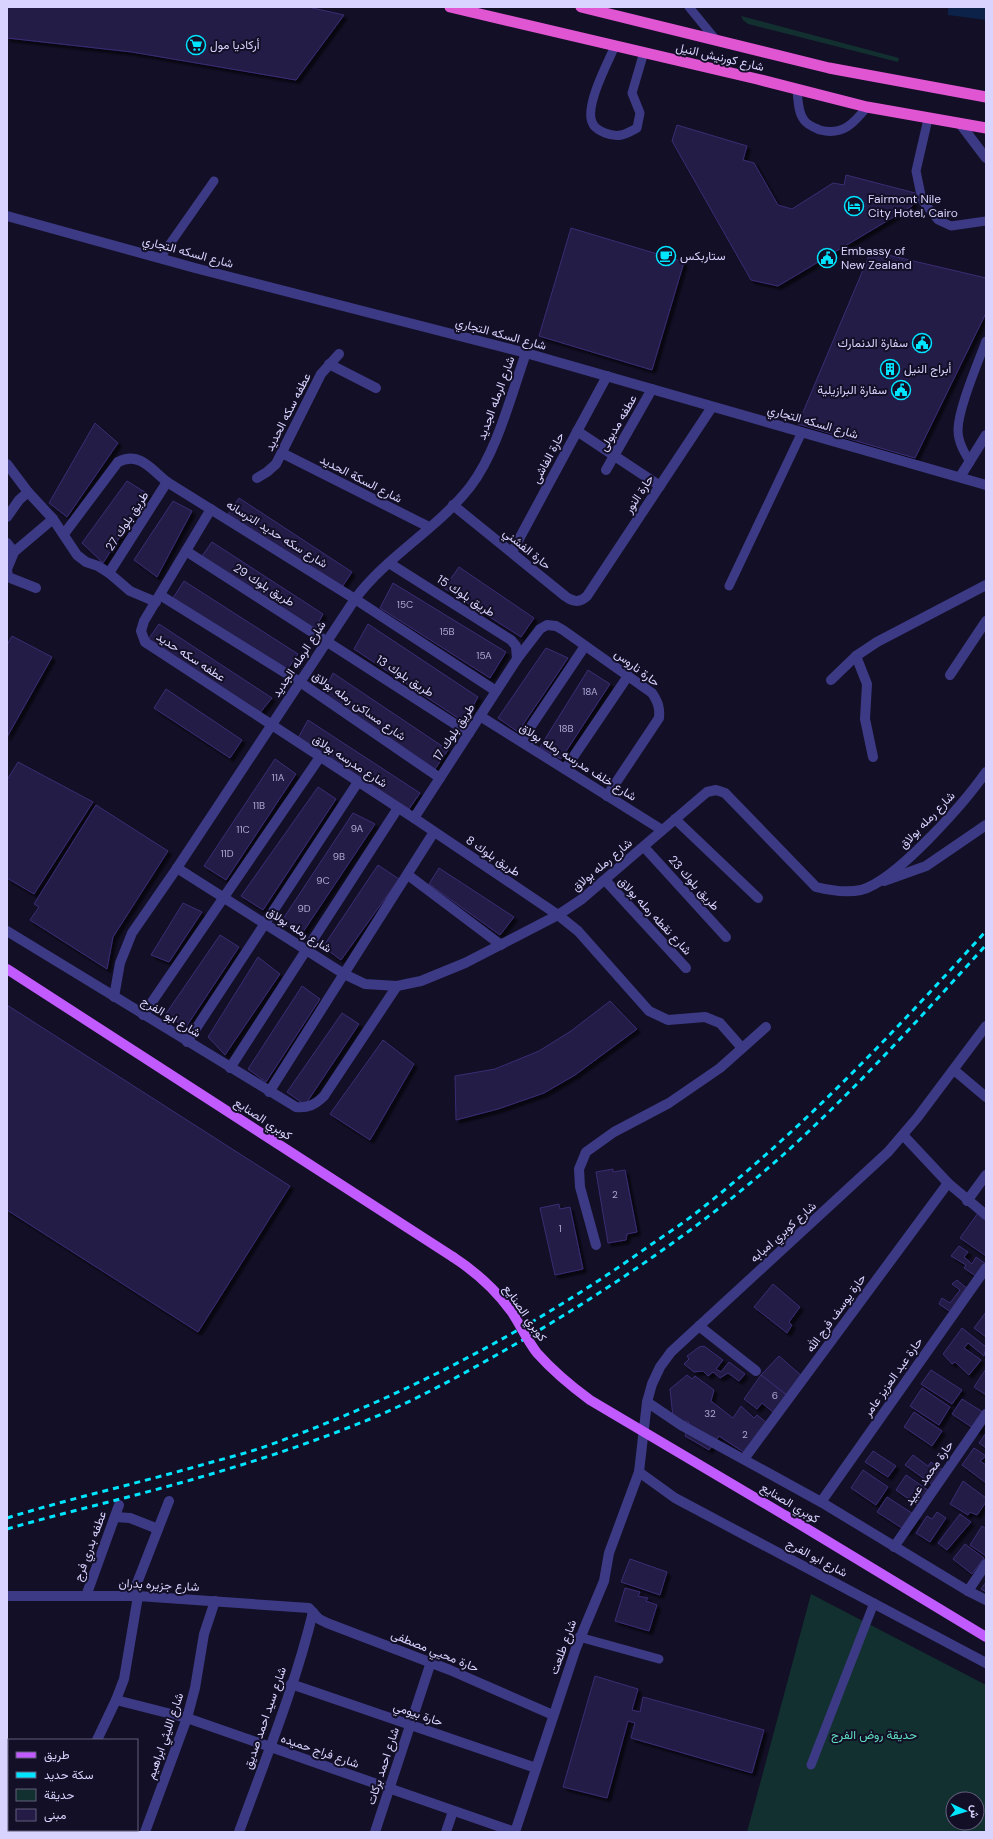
<svg xmlns="http://www.w3.org/2000/svg" width="993" height="1839" font-family="'DM Sans',Vazirmatn,sans-serif">
<defs>
<filter id="shadow"><feDropShadow dx="3.5" dy="3.5" stdDeviation="1" flood-color="#0009"/></filter>
</defs>
<rect width="100%" height="100%" fill="#130f26"/>
<g fill="#12302f" fill-rule="evenodd">
<path d="M741,16L899,58L898,62L748,24L743,20Z"/>
<path d="M811,1594L986,1685V1832H747ZM953,1799H977V1823H953Z"/>
</g>
<path fill="#0c2248" d="M948,7H986V20L948,15Z"/>
<g fill="#241b47" stroke="#3b2d73" filter="url(#shadow)">
<path d="M7,7H308L344,15L296,80L132,52L7,38Z"/>
<path d="M677,125L747,146L743,160L754,163L778,205L792,209L833,183L844,185L846,175L915,193L912,206L778,286L751,280L672,141Z"/>
<path d="M571,228L684,262L652,370L539,336Z"/>
<path d="M871,251L986,278V313L915,458L798,424Z"/>
<path d="M95,423L118,443L67,517L49,503Z"/>
<path d="M127,481L148,494L103,563L82,543Z"/>
<path d="M239,498L352,572L342,587L228,514Z"/>
<path d="M173,501L192,511L157,577L134,560Z"/>
<path d="M212,542L323,614L315,629L202,556Z"/>
<path d="M459,567L534,618L521,637L444,588Z"/>
<path d="M184,581L298,654L287,670L173,598Z"/>
<path d="M393,583L506,652L490,678L380,608Z"/>
<path d="M159,624L272,698L259,714L147,641Z"/>
<path d="M368,624L478,697L464,722L354,649Z"/>
<path d="M12,636L52,657L7,737V645Z"/>
<path d="M546,648L568,658L518,732L498,718Z"/>
<path d="M588,670L610,684L561,759L540,747Z"/>
<path d="M333,673L448,750L435,769L323,694Z"/>
<path d="M166,689L242,740L230,758L154,708Z"/>
<path d="M308,720L420,793L409,809L298,738Z"/>
<path d="M275,759L296,774L226,880L204,866Z"/>
<path d="M18,762L93,802L34,894L7,878V780Z"/>
<path d="M318,787L336,799L263,910L241,896Z"/>
<path d="M96,805L168,851L113,937L107,969L30,920L39,907L34,904Z"/>
<path d="M353,813L375,824L301,935L281,922Z"/>
<path d="M378,865L399,879L341,960L323,947Z"/>
<path d="M439,868L514,917L500,935L429,884Z"/>
<path d="M183,903L202,912L169,962L151,955Z"/>
<path d="M220,935L239,947L186,1027L165,1015Z"/>
<path d="M258,957L280,974L225,1055L208,1037Z"/>
<path d="M302,986L320,999L266,1082L248,1069Z"/>
<path d="M610,1001L637,1029L575,1075L544,1093L498,1109L456,1120L455,1076L495,1069L539,1051L571,1031Z"/>
<path d="M7,1005L290,1186L198,1332L7,1210Z"/>
<path d="M342,1013L359,1024L305,1105L287,1092Z"/>
<path d="M383,1040L414,1064L370,1140L330,1114Z"/>
<path d="M613,1169V1172L625,1170L637,1232L627,1234L626,1240L608,1243L596,1172Z"/>
<path d="M559,1204L560,1209L570,1207L583,1269L555,1275L540,1208Z"/>
<path d="M978,1213L986,1220V1256L960,1238Z"/>
<path d="M959,1246L968,1252L964,1257L972,1264L976,1257L986,1264L977,1277L964,1268L966,1265L951,1256Z"/>
<path d="M957,1280L969,1290L952,1313L939,1304L942,1298L950,1303L960,1290L952,1284Z"/>
<path d="M773,1284L800,1307L789,1322L792,1325L787,1333L754,1307Z"/>
<path d="M986,1312V1337L974,1328Z"/>
<path d="M962,1328L986,1347L984,1356L968,1343L964,1348L981,1360L969,1375L955,1362L952,1364L943,1354Z"/>
<path d="M704,1346L723,1360L716,1369L721,1372L729,1362L745,1374L739,1381L728,1373L720,1378L713,1372L708,1376L703,1371L694,1372L684,1364L689,1359L687,1356L699,1347Z"/>
<path d="M779,1356L802,1376L788,1396L761,1375Z"/>
<path d="M986,1369V1395L974,1387Z"/>
<path d="M931,1370L962,1390L952,1404L921,1384Z"/>
<path d="M687,1375L692,1379L695,1376L714,1390L711,1401L733,1418L741,1406L754,1418L757,1415L767,1423L745,1453L719,1436L709,1450L685,1436L689,1423L686,1421L684,1424L673,1417L670,1389Z"/>
<path d="M761,1375L788,1396L774,1413L762,1403L757,1409L744,1399Z"/>
<path d="M922,1388L950,1407L939,1425L910,1406Z"/>
<path d="M962,1399L986,1414L979,1432L952,1414Z"/>
<path d="M914,1412L942,1431L932,1446L904,1427Z"/>
<path d="M986,1433V1448L979,1443Z"/>
<path d="M974,1448L986,1456L980,1461L986,1465V1483L962,1465Z"/>
<path d="M873,1451L896,1466L888,1477L865,1462Z"/>
<path d="M913,1455L928,1466L931,1462L943,1470L933,1485L905,1465Z"/>
<path d="M863,1470L888,1487L876,1505L851,1488Z"/>
<path d="M906,1475L928,1490L917,1505L896,1490Z"/>
<path d="M963,1481L986,1498V1502L977,1515L970,1512L968,1515L950,1504Z"/>
<path d="M887,1497L918,1517L908,1532L877,1512Z"/>
<path d="M937,1512L946,1518L930,1542L916,1533L927,1516L932,1519Z"/>
<path d="M960,1514L971,1522L947,1550L938,1543Z"/>
<path d="M982,1526L986,1529V1556L970,1545Z"/>
<path d="M965,1544L984,1558L972,1574L953,1559Z"/>
<path d="M630,1559L667,1572L660,1595L621,1582Z"/>
<path d="M986,1582V1592L981,1589Z"/>
<path d="M625,1588L640,1592L638,1596L648,1598L646,1601L657,1605L649,1631L615,1621Z"/>
<path d="M595,1676L638,1689L632,1710L640,1712L643,1697L764,1730L752,1773L631,1738L635,1723L628,1721L607,1798L563,1787Z"/>
</g>
<g fill="none" stroke-linecap="round" stroke-linejoin="round">
<g stroke="#3d3a85" stroke-width="9">
<path d="M689,7L716,40"/>
<path d="M615,46C608,62 585,105 592,122C594,128 600,131 605,133C618,138 625,135 637,128L640,113L632,93L644,52"/>
<path d="M797,90C798,99 798,113 804,120C807,125 815,128 820,130C843,136 854,123 867,107"/>
<path d="M928,119L916,171L922,200L938,220L951,226L986,221"/>
<path d="M160,258L214,181"/>
<path d="M970,462C964,452 958,442 958,430C958,409 978,363 986,341"/>
<path d="M729,586L802,432"/>
<path d="M579,1637L659,1659"/>
<path d="M811,1765L874,1603"/>
</g>
<g stroke="#3d3a85" stroke-width="10">
<path d="M329,364L376,388"/>
<path d="M577,431L660,486"/>
<path d="M282,453L429,527"/>
<path d="M7,464L28,492L53,519L77,555L86,562L98,566L109,573L130,591L156,602"/>
<path d="M606,470L652,389"/>
<path d="M257,478L267,472L276,464L321,374L339,354"/>
<path d="M453,505L565,596C573,602 580,603 587,596L712,407"/>
<path d="M211,509L144,621L141,631L145,642L414,818L558,915L578,931L649,1011L668,1020L705,1017L720,1023L742,1048"/>
<path d="M7,517L19,500L28,492"/>
<path d="M64,534L118,462C139,451 151,469 167,482L355,599L496,691"/>
<path d="M7,543L14,552L7,569L8,577L36,588"/>
<path d="M186,551L469,733"/>
<path d="M14,552L53,519"/>
<path d="M512,552L607,376"/>
<path d="M389,563L511,640L516,646L517,659"/>
<path d="M109,573L167,482"/>
<path d="M160,595L300,682L440,778"/>
<path d="M856,656L867,684L865,719L873,757"/>
<path d="M950,675L986,621"/>
<path d="M831,680L856,656L877,642L986,585"/>
<path d="M480,716L662,830"/>
<path d="M521,741L585,646"/>
<path d="M565,769L628,676"/>
<path d="M414,818L517,659L540,629L547,625L556,626L563,630L652,693C658,702 660,708 659,718L607,796"/>
<path d="M675,819L758,898"/>
<path d="M644,847L726,937"/>
<path d="M177,868L344,974L365,984L397,986L421,981L465,963L558,915L582,899L707,792L716,790L725,793L816,887C832,891 846,893 861,890C896,881 965,802 986,772"/>
<path d="M408,875L501,945"/>
<path d="M605,880L686,968"/>
<path d="M884,881L926,866L986,825"/>
<path d="M7,931L296,1107C308,1108 315,1105 324,1096L397,986"/>
<path d="M114,997L120,963L132,933L177,868L355,599C387,556 437,529 470,487C497,452 511,395 526,353"/>
<path d="M143,1015L320,757"/>
<path d="M187,1042L358,782"/>
<path d="M230,1068L398,808"/>
<path d="M954,1070L986,1097"/>
<path d="M269,1092L434,832"/>
<path d="M903,1135L948,1183L986,1215"/>
<path d="M967,1201L986,1175"/>
<path d="M596,1245L580,1187L579,1169L586,1152L614,1132L669,1103L720,1068L766,1027"/>
<path d="M699,1326L756,1371"/>
<path d="M647,1402L681,1425L821,1502L968,1591L986,1600"/>
<path d="M744,1459L948,1183"/>
<path d="M639,1472L675,1498L986,1663"/>
<path d="M821,1502L986,1268"/>
<path d="M115,1517L130,1518L158,1529"/>
<path d="M894,1547L986,1414"/>
<path d="M968,1591L986,1564"/>
<path d="M86,1596L119,1505"/>
<path d="M132,1596L169,1501"/>
<path d="M291,1684L536,1768"/>
<path d="M116,1700L187,1718L515,1832"/>
<path d="M97,1740L116,1700L124,1679L138,1596"/>
<path d="M108,1830L114,1832"/>
<path d="M52,1832L53,1830"/>
<path d="M145,1832L187,1718L195,1688L204,1634L215,1601"/>
<path d="M239,1832C265,1760 295,1687 313,1612"/>
<path d="M375,1832L431,1662"/>
<path d="M446,1832L453,1811"/>
<path d="M515,1832L576,1648L604,1581L609,1553L639,1472L647,1402L652,1384L660,1367L671,1352L888,1152L917,1118L986,1026"/>
</g>
<g stroke="#3d3a85" stroke-width="10">
<path d="M961,125L986,158"/>
<path d="M7,216L195,268L526,353L986,485"/>
<path d="M960,477L986,435"/>
<path d="M7,1596H138L309,1608L319,1619L327,1623L450,1670L553,1715"/>
</g>
<g stroke="#c25bff" stroke-width="10">
<path d="M7,969L453,1257"/>
<path d="M786,1516L986,1637"/>
</g>
<g stroke="#e055d1" stroke-width="11">
<path d="M450,7L757,79L867,107L986,128"/>
<path d="M581,7L829,68L986,97"/>
</g>
<g stroke="#00e5ff" stroke-width="3" stroke-dasharray="6 5" stroke-linecap="butt">
<path d="M7,1518C72,1498 139,1483 205,1464C223,1459 243,1454 261,1448C399,1399 530,1331 649,1246C668,1233 688,1220 706,1205C809,1123 898,1028 986,931"/>
<path d="M7,1529C52,1516 98,1505 143,1493C219,1473 297,1449 370,1419C423,1397 472,1369 521,1341C613,1287 703,1226 783,1155C855,1090 921,1017 986,945"/>
</g>
<path stroke="#c25bff" stroke-width="10" d="M453,1257C476,1272 495,1289 511,1311C520,1324 527,1340 537,1353C553,1371 571,1386 590,1400L786,1516"/>
</g>
<defs>
<g id="supermarket-ring" transform="scale(1)"><circle r="9.5" fill="#130f26" stroke="#00e5ff" stroke-width="1.5"/><path d="M-6-5.5h2.5l.6 2H6L4.5 2H-2.5L-4.4-4H-6ZM-1.5 3.2a1.3 1.3 0 1 0 .1 0ZM3 3.2a1.3 1.3 0 1 0 .1 0Z" fill="#00e5ff"/></g>
<g id="hotel-ring" transform="scale(1)"><circle r="9.5" fill="#130f26" stroke="#00e5ff" stroke-width="1.5"/><path d="M-6-4.5h1.5V1H6V5H4.5V3h-9V5H-6ZM-4 0a1.8 1.8 0 1 1 3.6 0ZM.5 0V-2.5h3Q6-2.5 6 0Z" fill="#00e5ff"/></g>
<g id="cafe-ring" transform="scale(1)"><circle r="9.5" fill="#130f26" stroke="#00e5ff" stroke-width="1.5"/><path d="M-5.5-4.5H6V0H3Q3 3.5 0 3.5H-2.5Q-5.5 3.5-5.5 0ZM3-3.2v2h1.7v-2ZM-6 4.5H4V6H-6Z" fill="#00e5ff"/></g>
<g id="civic-ring" transform="scale(1)"><circle r="9.5" fill="#130f26" stroke="#00e5ff" stroke-width="1.5"/><path d="M-.6-6.5H3V-4.5H.6V-3L4-1V1h2V6H-6V1h2V-1L-.6-3ZM-1.2 2.5V6h2.4V2.5Z" fill="#00e5ff"/></g>
<g id="building-ring" transform="scale(1)"><circle r="9.5" fill="#130f26" stroke="#00e5ff" stroke-width="1.5"/><path d="M-4-6H4V6H1V3H-1V6H-4ZM-2.5-4.3h1.7v1.8h-1.7ZM.8-4.3h1.7v1.8H.8ZM-2.5-1h1.7V.8h-1.7ZM.8-1h1.7V.8H.8Z" fill="#00e5ff"/></g>
</defs>
<g fill-rule="evenodd">
<use href="#supermarket-ring" x="196" y="45"/>
<use href="#hotel-ring" x="854" y="206"/>
<use href="#cafe-ring" x="666" y="256"/>
<use href="#civic-ring" x="827" y="258"/>
<use href="#civic-ring" x="922" y="343"/>
<use href="#building-ring" x="890" y="369"/>
<use href="#civic-ring" x="901" y="390"/>
</g>
<g text-anchor="middle" dominant-baseline="central" stroke-width="4" stroke-linejoin="round" paint-order="stroke">
<g font-size="10" fill="#aca6d1">
<text x="405" y="604">15C</text>
<text x="447" y="631">15B</text>
<text x="484" y="655">15A</text>
<text x="590" y="691">18A</text>
<text x="566" y="728">18B</text>
<text x="278" y="777">11A</text>
<text x="259" y="805">11B</text>
<text x="357" y="828">9A</text>
<text x="243" y="829">11C</text>
<text x="227" y="853">11D</text>
<text x="339" y="856">9B</text>
<text x="323" y="880">9C</text>
<text x="304" y="908">9D</text>
<text x="615" y="1194">2</text>
<text x="560" y="1228">1</text>
<text x="775" y="1395">6</text>
<text x="710" y="1413">32</text>
<text x="745" y="1434">2</text>
</g>
<g font-size="12" fill="#d9d4ff" stroke="#130f26" text-anchor="start">
<text x="210" y="45">أركاديا مول</text>
<text x="868" y="199">Fairmont Nile<tspan x="868" dy="14">City Hotel, Cairo</tspan></text>
<text x="841" y="251">Embassy of<tspan x="841" dy="14">New Zealand</tspan></text>
<text x="680" y="256">ستاربكس</text>
<text x="908" y="343" text-anchor="end">سفارة الدنمارك</text>
<text x="904" y="369">أبراج النيل</text>
<text x="887" y="390" text-anchor="end">سفارة البرازيلية</text>
</g>
<g font-size="12" fill="#d9d4ff" stroke="#130f26">
<text transform="translate(720 57) rotate(13)">شارع كورنيش النيل</text>
<text transform="translate(188 252) rotate(15)">شارع السكه التجاري</text>
<text transform="translate(501 334) rotate(15)">شارع السكه التجاري</text>
<text transform="translate(496 398) rotate(-70)">شارع الرمله الجديد</text>
<text transform="translate(288 412) rotate(-63)">عطفه سكه الحديد</text>
<text transform="translate(813 422) rotate(16)">شارع السكه التجاري</text>
<text transform="translate(618 423) rotate(-60)">عطفه مدبولى</text>
<text transform="translate(548 458) rotate(-62)">حارة الفاشى</text>
<text transform="translate(361 479) rotate(27)">شارع السكة الحديد</text>
<text transform="translate(639 494) rotate(-57)">حارة النور</text>
<text transform="translate(127 521) rotate(-57)">طريق بلوك 27</text>
<text transform="translate(277 534) rotate(32)">شارع سكه حديد الترسانه</text>
<text transform="translate(527 549) rotate(39)">حارة الفشني</text>
<text transform="translate(264 585) rotate(32)">طريق بلوك 29</text>
<text transform="translate(466 596) rotate(33)">طريق بلوك 15</text>
<text transform="translate(191 657) rotate(33)">عطفه سكه حديد</text>
<text transform="translate(299 659) rotate(-57)">شارع الرمله الجديد</text>
<text transform="translate(637 668) rotate(37)">حارة ناروس</text>
<text transform="translate(405 676) rotate(33)">طريق بلوك 13</text>
<text transform="translate(359 706) rotate(35)">شارع مساكن رمله بولاق</text>
<text transform="translate(454 732) rotate(-57)">طريق بلوك 17</text>
<text transform="translate(350 761) rotate(33)">شارع مدرسه بولاق</text>
<text transform="translate(578 762) rotate(32)">شارع خلف مدرسه رمله بولاق</text>
<text transform="translate(927 820) rotate(-46)">شارع رمله بولاق</text>
<text transform="translate(493 856) rotate(34)">طريق بلوك 8</text>
<text transform="translate(602 865) rotate(-40)">شارع رمله بولاق</text>
<text transform="translate(694 883) rotate(48)">طريق بلوك 23</text>
<text transform="translate(655 916) rotate(47)">شارع نقطه رمله بولاق</text>
<text transform="translate(299 930) rotate(32)">شارع رمله بولاق</text>
<text transform="translate(171 1017) rotate(31)">شارع ابو الفرج</text>
<text transform="translate(263 1119) rotate(33)">كوبري الصنايع</text>
<text transform="translate(783 1232) rotate(-42)">شارع كوبري امبابه</text>
<text transform="translate(525 1313) rotate(55)">كوبري الصنايع</text>
<text transform="translate(836 1313) rotate(-54)">حارة يوسف فرج الله</text>
<text transform="translate(893 1377) rotate(-55)">حارة عبد العزيز عامر</text>
<text transform="translate(929 1473) rotate(-55)">حارة محمد عبيد</text>
<text transform="translate(790 1503) rotate(31)">كوبري الصنايع</text>
<text transform="translate(90 1546) rotate(-70)">عطفه بدري فرج</text>
<text transform="translate(817 1558) rotate(28)">شارع ابو الفرج</text>
<text transform="translate(159 1585) rotate(3)">شارع جزيره بدران</text>
<text transform="translate(563 1647) rotate(-70)">شارع طلعت</text>
<text transform="translate(435 1651) rotate(22)">حارة محيي مصطفى</text>
<text transform="translate(418 1714) rotate(19)">حارة بيومي</text>
<text transform="translate(265 1718) rotate(-71)">شارع سيد احمد صديق</text>
<text transform="translate(165 1736) rotate(-71)">شارع الليثي ابراهيم</text>
<text transform="translate(320 1751) rotate(19)">شارع فراج حميده</text>
<text transform="translate(383 1766) rotate(-72)">شارع احمد بركات</text>
</g>
<g font-size="12" fill="#5fe0c0" stroke="#130f26">
<text x="874" y="1735">حديقة روض الفرج</text>
</g>
</g>
<rect width="993" height="1839" fill="none" stroke="#d9d4ff" stroke-width="16"/>
<rect x="8" y="1739" width="130" height="92" fill="#130f26" stroke="#625e7d"/>
<rect x="16" y="1752" width="20" height="6" fill="#c25bff" stroke="#625e7d"/>
<text x="44" y="1759" font-size="12" fill="#d9d4ff">طريق</text>
<rect x="16" y="1772" width="20" height="6" fill="#00e5ff" stroke="#625e7d"/>
<text x="44" y="1779" font-size="12" fill="#d9d4ff">سكة حديد</text>
<rect x="16" y="1789" width="20" height="12" fill="#12302f" stroke="#625e7d"/>
<text x="44" y="1799" font-size="12" fill="#d9d4ff">حديقة</text>
<rect x="16" y="1809" width="20" height="12" fill="#241b47" stroke="#625e7d"/>
<text x="44" y="1819" font-size="12" fill="#d9d4ff">مبنى</text>
<g transform="translate(965 1811) rotate(94)"><circle r="19" fill="#130f26" stroke="#625e7d"/>
<path d="M0-3L7 15L0 10L-7 15Z" fill="#00e5ff"/>
<text y="-6" font-size="11" font-weight="bold" text-anchor="middle" fill="#d9d4ff">ش</text>
</g>
</svg>
